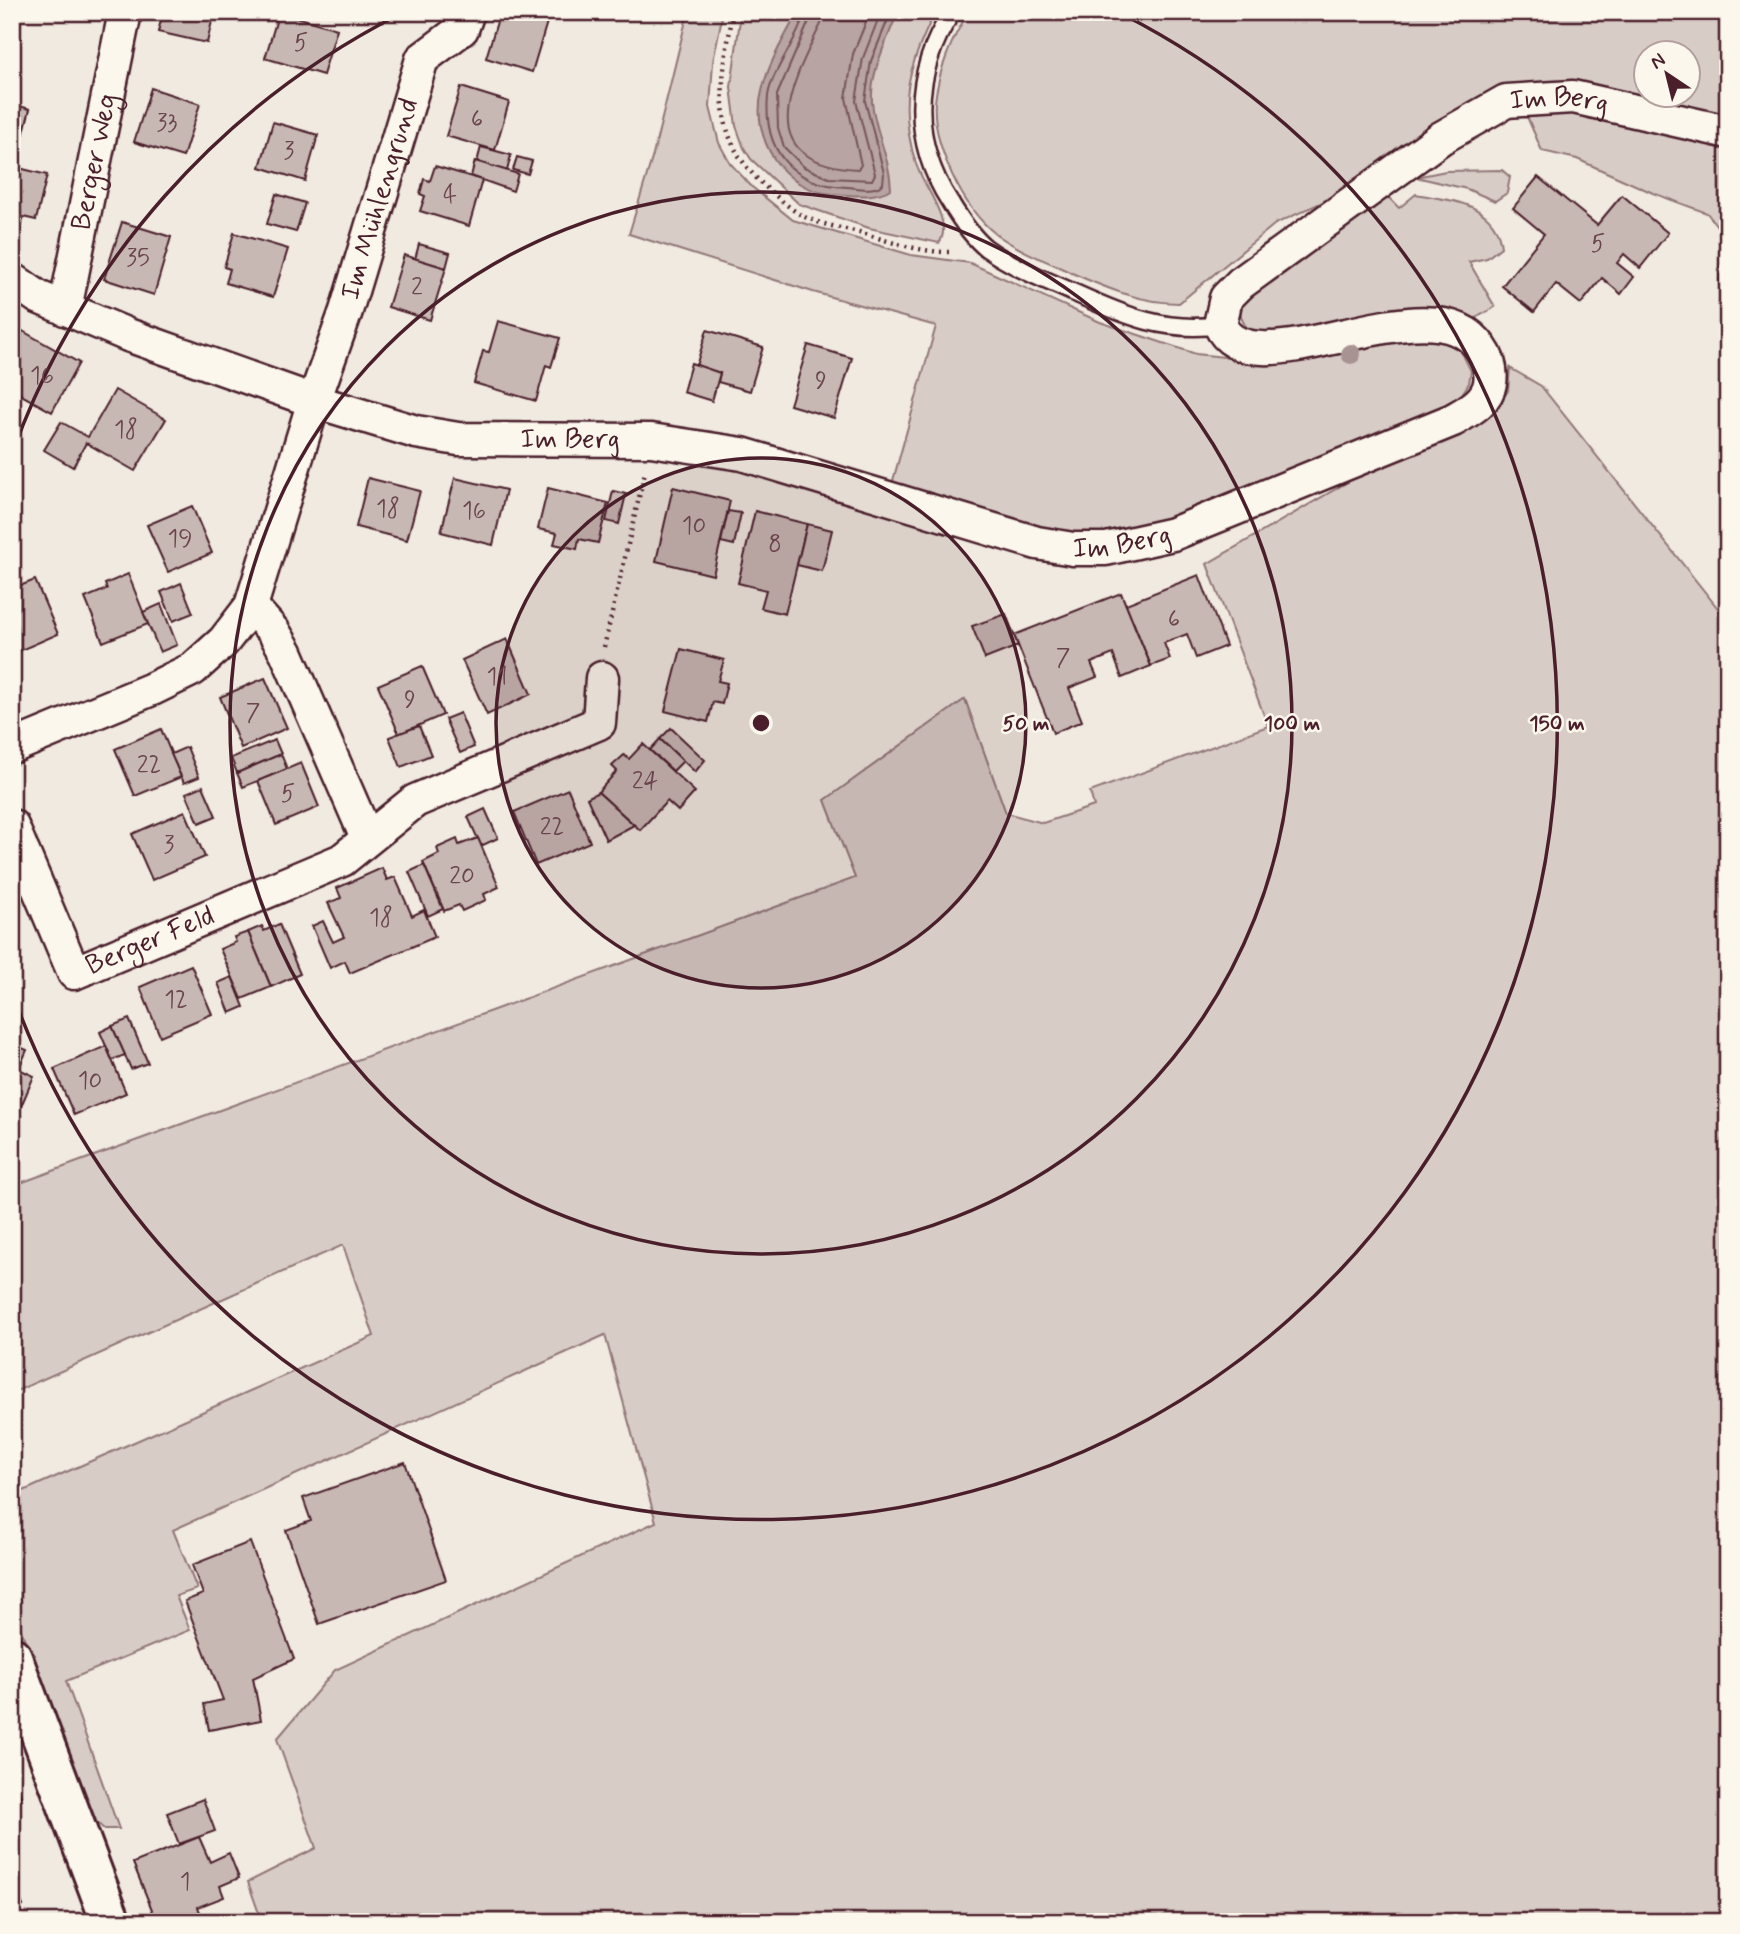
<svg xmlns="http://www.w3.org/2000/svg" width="1740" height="1934" font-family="Mynerve,sans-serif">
<rect width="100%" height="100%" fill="#f0eae0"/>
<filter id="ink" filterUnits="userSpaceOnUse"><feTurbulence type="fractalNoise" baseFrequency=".0143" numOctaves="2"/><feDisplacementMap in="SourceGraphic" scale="14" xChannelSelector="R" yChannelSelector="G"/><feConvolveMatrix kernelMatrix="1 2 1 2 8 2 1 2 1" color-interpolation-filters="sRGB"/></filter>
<g filter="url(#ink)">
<g fill="#d8ccc6" stroke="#917678" stroke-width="2" fill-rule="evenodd">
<path d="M688,12H723L713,62L710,107L719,143L730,163L752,187L793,220L911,255L970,263L1100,322L1196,354L1262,361L1418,337L1446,343L1461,351L1471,371L1469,383L1455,405C1397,429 1339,453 1281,477C1213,505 1146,538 1070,534L884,513L936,326L813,292L629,234L653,155Z"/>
<path d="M741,12H935C908,68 897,102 916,164C924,187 954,223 939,243L869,228L799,204L751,159L744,148L736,126L731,87Z"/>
<path d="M969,12H1728V122L1571,87L1275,224L1179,303C1141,303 1106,288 1072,273C1047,261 1019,251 996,234C963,209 932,144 935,102C938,72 952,37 969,12ZM1646,52H1688V94H1646Z"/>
<path d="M1576,107L1728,140V320L1719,283L1723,234L1707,213L1653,193L1577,159L1542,151L1525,112Z"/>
<path d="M1502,170L1510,177L1507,193L1495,201L1467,189L1416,177L1446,171Z"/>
<path d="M1385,194L1399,208L1416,194C1453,201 1496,203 1501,247L1487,258L1469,262L1495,307L1472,320L1455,313L1304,332L1252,333C1240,322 1238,312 1243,297Z"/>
<path d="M1510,368L1541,386L1728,621V1922H262L248,1882L316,1848L277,1739L335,1670L656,1522L605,1335L173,1530L197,1589L176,1596L190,1630L66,1681L119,1829H104L97,1823L12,1607V1496L374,1336L343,1245L12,1393V1186L855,878L825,800L965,699L1006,813L1043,823L1094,806L1090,792L1268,726L1207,564L1382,462L1465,430L1491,415L1508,391Z"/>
</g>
<path fill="#b8a4a2" stroke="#8c6f72" stroke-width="2" d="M798,12H898C887,40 870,72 872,102C875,132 890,158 891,189C873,199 853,195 833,194C783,191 750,138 762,91C768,64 785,36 798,12Z"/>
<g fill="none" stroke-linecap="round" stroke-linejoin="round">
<g stroke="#76545b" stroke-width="2">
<path d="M804,12C802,34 771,71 768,96C763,151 792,185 847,187C859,188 873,192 883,184L884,173L865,101L871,61L891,12"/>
<path d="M813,12L777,95L778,128L784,147L804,167L829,178L872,180L875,174L856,101L863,58L881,12"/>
<path d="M823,12L821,24C790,86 751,163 858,169L861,165L846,98L853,54L870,12"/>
</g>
</g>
<g fill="#c8b8b3" stroke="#4a1f2b" stroke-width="2">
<path d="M163,12H214L207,43L158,32Z"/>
<path d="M279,12L337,29L323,75L265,58Z"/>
<path d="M500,12H514L547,22L532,72L486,58Z"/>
<path d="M461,87L509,102L495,150L446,136Z"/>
<path d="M151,88L200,104L183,157L134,142Z"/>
<path d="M12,104L30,109L15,167L47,175L36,220L23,217L20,229L12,227Z"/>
<path d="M273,122L318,135L305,181L260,167Z"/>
<path d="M481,147L511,155L507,171L477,162Z"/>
<path d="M517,157L532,161L528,174L513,170Z"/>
<path d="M475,161L518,174L513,191L471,176Z"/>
<path d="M435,166L482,180L469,226L420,211L425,196L420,194L424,179L430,181Z"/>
<path d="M1538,177L1597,225L1622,195L1668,233L1640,268L1624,254L1617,263L1634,277L1621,294L1602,278L1581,304L1556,284L1534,312L1502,286L1544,234L1513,208Z"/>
<path d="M276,194L305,203L296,232L267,224Z"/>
<path d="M122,222L171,237L154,295L104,279Z"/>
<path d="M234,233L288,249L273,297L226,283L230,269L224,267Z"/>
<path d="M419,244L450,253L446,268L415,259Z"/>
<path d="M404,255L446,268L430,320L388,307Z"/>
<path d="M498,321L560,338L551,367L546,365L536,401L474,383L483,351L489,352Z"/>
<path d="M12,325L79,363L52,412L12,390Z"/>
<path d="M707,330L763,347L750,391L718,382L720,373L696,366Z"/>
<path d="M808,345L852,358L834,418L790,405Z"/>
<path d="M691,363L720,373L712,401L683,392Z"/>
<path d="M115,390L166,419L135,471L86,443L73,467L44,450L61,422L88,437Z"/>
<path d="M368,478L420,491L407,540L356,527Z"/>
<path d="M455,478L506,490L493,545L441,532Z"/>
<path d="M673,487L730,501L713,575L656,561Z"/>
<path d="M548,488L608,503L598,543L579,539L577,549L554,544L557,533L538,529Z"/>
<path d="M613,491L626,494L619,524L606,521Z"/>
<path d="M192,506L212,553L168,572L147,525Z"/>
<path d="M728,511L741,513L734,545L721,542Z"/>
<path d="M755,511L807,524L785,614L761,608L766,590L738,583Z"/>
<path d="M807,524L832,530L822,571L797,565Z"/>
<path d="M128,574L148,624L103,642L85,598L107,589L105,584Z"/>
<path d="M1199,575L1226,646L1196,658L1187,634L1164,643L1170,659L1151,666L1126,604Z"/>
<path d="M35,580L58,634L12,654V589Z"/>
<path d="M181,583L193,613L173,621L161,592Z"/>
<path d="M1121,593L1151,666L1122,678L1113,654L1091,663L1097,677L1069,688L1082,721L1053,733L1014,635Z"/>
<path d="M161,604L177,645L160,652L143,612Z"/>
<path d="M1006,614L1018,646L985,659L972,626Z"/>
<path d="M507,639L531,694L487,715L462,660Z"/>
<path d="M681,649L724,660L718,681L727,683L722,704L713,702L708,722L665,711Z"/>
<path d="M422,666L443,715L399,734L378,685Z"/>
<path d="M265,678L287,728L241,748L220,697Z"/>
<path d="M460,713L474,747L460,753L445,719Z"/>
<path d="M419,726L431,755L401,767L389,737Z"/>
<path d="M671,728L705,760L695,772L660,739Z"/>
<path d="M161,729L181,777L135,796L115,749Z"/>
<path d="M660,739L683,761L673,771L650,750Z"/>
<path d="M275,740L281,754L237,773L231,758Z"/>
<path d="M643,744L695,792L678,811L667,801L640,830L598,792L617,771L612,766L624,755L629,759Z"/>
<path d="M187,747L199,777L184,783L171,754Z"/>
<path d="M281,754L287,769L243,787L237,773Z"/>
<path d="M301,763L319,807L276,825L258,781Z"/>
<path d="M203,786L216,816L199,823L186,793Z"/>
<path d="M568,789L590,842L536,865L514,812Z"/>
<path d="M598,792L634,825L606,840L587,798Z"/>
<path d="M485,809L498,838L481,846L468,817Z"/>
<path d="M185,811L205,857L152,880L132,834Z"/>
<path d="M478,838L499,887L484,894L486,900L462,911L459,905L444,911L423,862L439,854L437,848L457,839L459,845Z"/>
<path d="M424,865L443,909L428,916L409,872Z"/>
<path d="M382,868L387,880L395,877L412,916L424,910L435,937L350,973L345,961L330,968L312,926L323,921L333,942L344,937L328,903L341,898L337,888Z"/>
<path d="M279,924L300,974L271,987L248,932L262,926L264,931Z"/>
<path d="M248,932L271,987L242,999L220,949L236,942L234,937Z"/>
<path d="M191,965L212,1014L160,1036L140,987Z"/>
<path d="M232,977L244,1007L230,1013L218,983Z"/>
<path d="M129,1019L148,1063L131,1069L112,1026Z"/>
<path d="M112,1026L125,1055L112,1060L100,1032Z"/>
<path d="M12,1044L27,1050L12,1084Z"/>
<path d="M106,1046L126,1093L74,1115L54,1069Z"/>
<path d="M19,1069L34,1076L16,1118L12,1116V1084Z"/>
<path d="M405,1462L446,1580L319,1624L286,1530L311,1521L303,1498Z"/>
<path d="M250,1542L294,1659L253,1678L261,1720L209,1730L204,1704L223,1700L185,1601L203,1594L192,1565Z"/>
<path d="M12,1776L22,1799L12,1803Z"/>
<path d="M203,1799L215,1831L179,1844L167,1813Z"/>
<path d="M199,1837L210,1862L229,1853L239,1878L220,1886L224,1897L198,1907L204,1922H157L133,1863Z"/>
<path d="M12,1879L23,1906L12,1910Z"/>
</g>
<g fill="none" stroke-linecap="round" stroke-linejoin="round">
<g stroke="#4a1f2b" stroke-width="21">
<path id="service" d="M952,12C912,73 911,141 950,202C959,217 972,237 986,248C1014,268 1046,280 1077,294C1126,316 1166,333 1220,325"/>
</g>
<g stroke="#4a1f2b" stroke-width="37">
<g id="minor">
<path id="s1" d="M12,279L38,297L128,335L314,401L416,432L458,439L651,440L742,454L1037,543L1073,549H1106L1173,534L1453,420C1468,411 1487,402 1490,383C1492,370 1489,359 1481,348C1432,274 1252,396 1220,325L1226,298L1241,283L1441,138L1506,101L1573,97L1728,132"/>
<path id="s2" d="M65,309L125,12"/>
<path d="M251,606L274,632L286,652L367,838"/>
<path id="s3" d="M12,747L152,689L193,669L224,641L251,606L314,401L346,311L422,59L462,29L468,12"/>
<path id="s4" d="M12,826L74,973L342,860L415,801L599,723L602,678"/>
</g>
</g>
<g stroke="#4a1f2b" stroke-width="44">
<path id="secondary" d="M12,1657L111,1922"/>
</g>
<g stroke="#4a1f2b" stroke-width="4.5" stroke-dasharray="2 5" stroke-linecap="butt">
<path d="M407,12L423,17"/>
<path d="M733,12C721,83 707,136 768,189C780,199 793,212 807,218C823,225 842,228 859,232C888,241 921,253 952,252"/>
<path d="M604,647L645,472"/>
</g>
<use href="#service" stroke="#fbf7ec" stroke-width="16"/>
<use href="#minor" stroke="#fbf7ec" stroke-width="32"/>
<use href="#secondary" stroke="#fbf7ec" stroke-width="38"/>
</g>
<circle fill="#a89292" cx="1351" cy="354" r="10"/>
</g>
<circle cx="761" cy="723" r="265" fill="#4a1f2b" fill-opacity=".12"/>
<g fill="none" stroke="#4a1f2b" stroke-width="3.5">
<circle cx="761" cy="723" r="265"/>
<circle cx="761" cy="723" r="531"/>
<path d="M13 451A796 796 0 0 1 400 14M1122 14A796 796 0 1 1 13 995"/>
</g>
<g text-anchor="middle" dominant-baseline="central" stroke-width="5" stroke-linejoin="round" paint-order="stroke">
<g font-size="24" fill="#6a454d">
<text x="301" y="43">5</text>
<text x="477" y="119">6</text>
<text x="167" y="123">33</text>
<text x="289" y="151">3</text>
<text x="450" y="195">4</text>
<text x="1598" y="244">5</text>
<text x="138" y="258">35</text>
<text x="417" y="287">2</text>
<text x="42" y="376">16</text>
<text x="821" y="381">9</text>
<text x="126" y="430">18</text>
<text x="388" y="509">18</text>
<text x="474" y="511">16</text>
<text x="694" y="526">10</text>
<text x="180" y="539">19</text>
<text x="775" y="544">8</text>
<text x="1174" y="619">6</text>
<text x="1063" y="658">7</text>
<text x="497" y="677">11</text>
<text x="410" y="700">9</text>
<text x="253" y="713">7</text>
<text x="149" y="765">22</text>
<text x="645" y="781">24</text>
<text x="288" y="794">5</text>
<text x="552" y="827">22</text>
<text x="169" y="845">3</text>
<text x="462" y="876">20</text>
<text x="381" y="918">18</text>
<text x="176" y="1000">12</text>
<text x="90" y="1081">10</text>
<text x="185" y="1882">1</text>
</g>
<g font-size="28" fill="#4a1f2b" stroke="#fbf7ec">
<text stroke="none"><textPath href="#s1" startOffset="2305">Im Berg</textPath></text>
<text stroke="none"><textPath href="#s2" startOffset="150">Berger Weg</textPath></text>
<text stroke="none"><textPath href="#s3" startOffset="710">Im Mühlengrund</textPath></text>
<text stroke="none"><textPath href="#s1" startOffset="588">Im Berg</textPath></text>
<text stroke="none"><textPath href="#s1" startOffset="1155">Im Berg</textPath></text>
<text stroke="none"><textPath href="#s4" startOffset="242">Berger Feld</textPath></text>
</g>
</g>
<circle cx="761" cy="723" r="10" fill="#4a1f2b" stroke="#fbf7ec" stroke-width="3.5"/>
<g font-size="21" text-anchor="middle" font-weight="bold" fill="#4a1f2b" stroke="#fbf7ec" stroke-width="5" stroke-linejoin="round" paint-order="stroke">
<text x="1026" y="730">50 m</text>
<text x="1292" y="730">100 m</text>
<text x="1557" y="730">150 m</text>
</g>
<rect width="1740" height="1934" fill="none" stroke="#fbf7ec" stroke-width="42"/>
<rect x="21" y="21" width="1698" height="1892" fill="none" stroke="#4a1f2b" stroke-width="2.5" filter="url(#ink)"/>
<g transform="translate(1667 74) rotate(325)"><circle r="33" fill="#fbf7ec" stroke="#b4a19f" stroke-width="2"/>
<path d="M0-5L12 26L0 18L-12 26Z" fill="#4a1f2b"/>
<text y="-10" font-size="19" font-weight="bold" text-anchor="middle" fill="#4a1f2b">N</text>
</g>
</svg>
